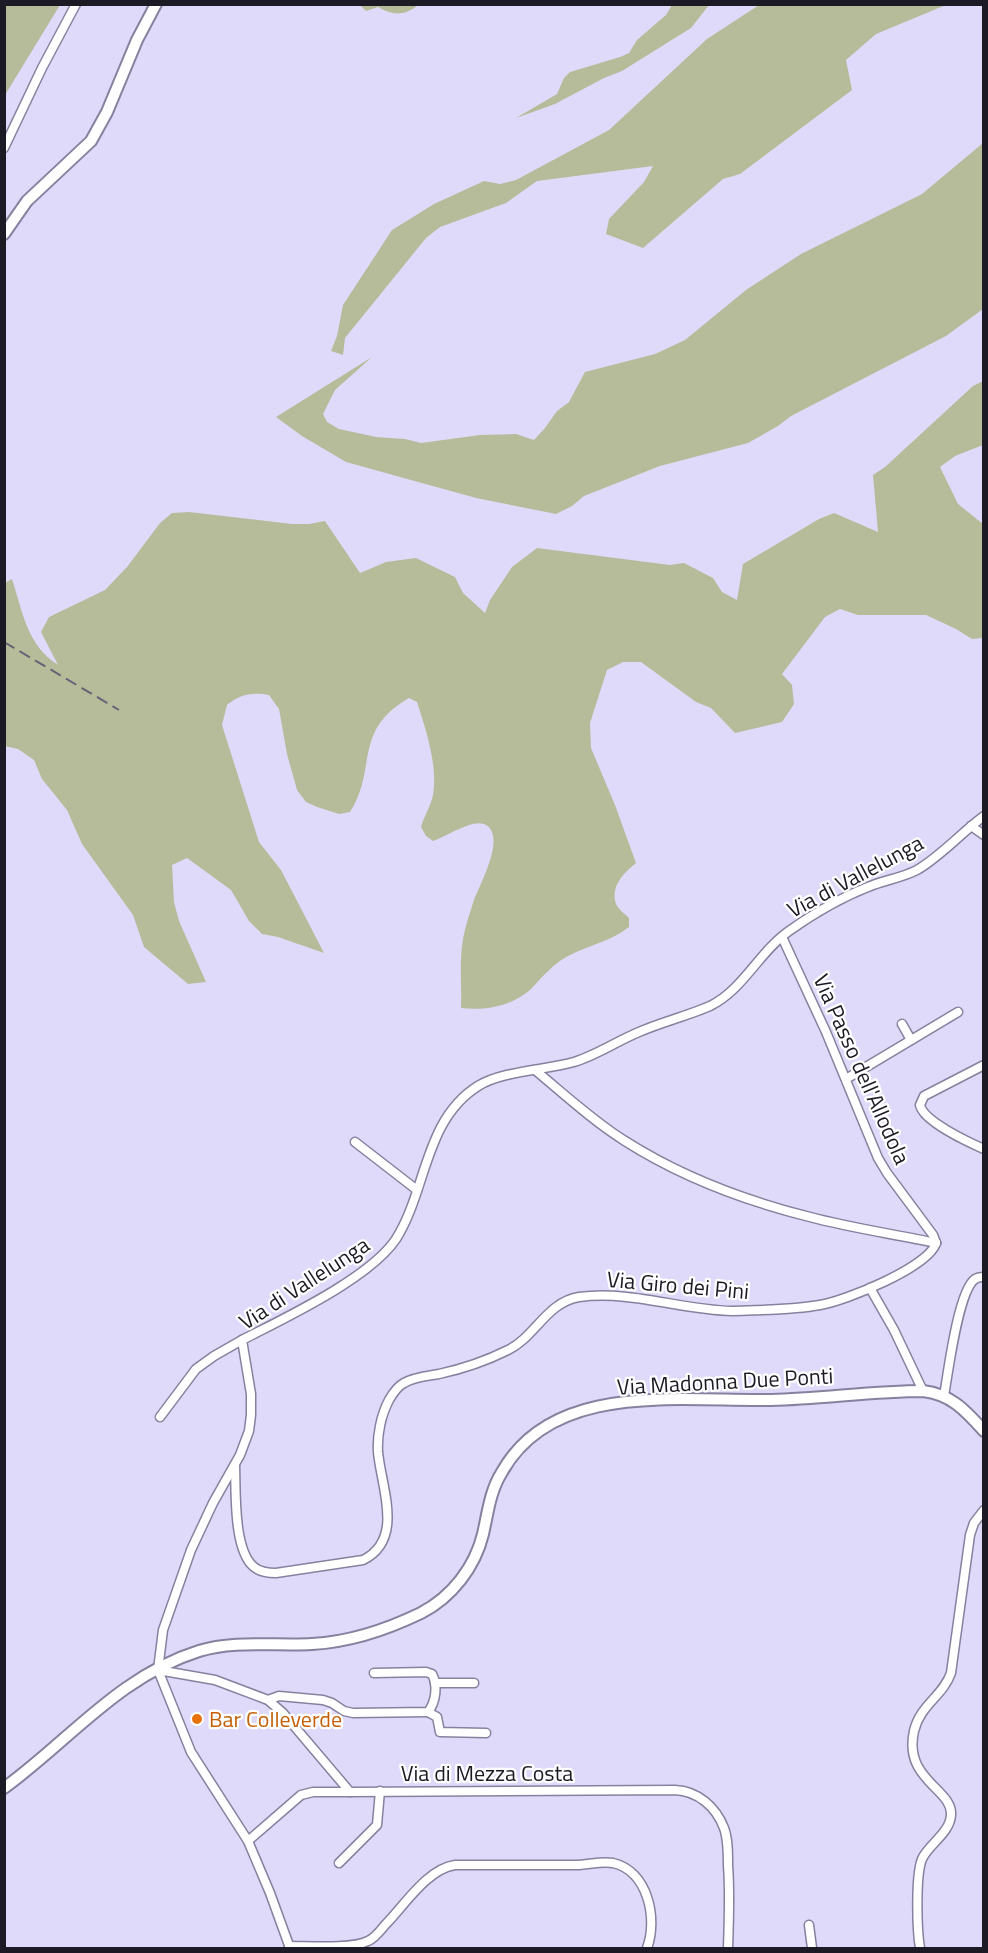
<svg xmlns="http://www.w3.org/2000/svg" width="988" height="1953" font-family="'Titillium Web',sans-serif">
<rect width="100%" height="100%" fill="#e0dafa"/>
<g fill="#b6bc9a">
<path d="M5,4L60,5L5,95L4,5Z"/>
<path d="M419,4C406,16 393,16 378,7L366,11L360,5Z"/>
<path d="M672,5H709L691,28L622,71L604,78L555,104L516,118L557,94L564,78L570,72L620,57L629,53L637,40L666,15Z"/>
<path d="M759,5H946L876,34L846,60L852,90L740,174L723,179L643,248L606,234L609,219L644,182L653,166L537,181L506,203L440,227L426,238L345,338L343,355L331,351L337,336L343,305L392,230L434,204L484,181L500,184L516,180L609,130L707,39Z"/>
<path d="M983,143V309L946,336L791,416L778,426L748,443L660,466L584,496L572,506L556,514L476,498L346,462L302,436L276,417L372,357L335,390L323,414L327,422L339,429L376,437L405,439L421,443L480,435L516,434L534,440L545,428L557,411L569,402L585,372L655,354L685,340L746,290L801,254L922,194Z"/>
<path d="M983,381V445L955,456L940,467L958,504L983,524V638L972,639L956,629L926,615H858L840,609L825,617L782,674L792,685L794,704L782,722L735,733L711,708L696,702L641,662H623L607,670L590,723L591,748L615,805L636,863C624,873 610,886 616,904C618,909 625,914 629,918V927C611,941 590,945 570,955C554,963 543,976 531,989C513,1006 485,1011 461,1008C462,986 459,962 463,939C465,926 470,913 474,900C480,884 508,834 484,824C472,819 445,837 433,841L426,836L421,827C424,816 431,806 433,795C438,766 426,730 417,702L409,698C352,731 378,768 350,812L339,814L317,807L306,802L297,790L287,754L279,709L269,695C252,692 240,694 227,705L222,725L259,842L281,870L324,953L278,937L262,934L249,921L231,890L187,858L172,865L174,902L179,921L206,982L188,984L144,947L133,915L82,844L67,810L42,779L34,760L18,749L5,746V583L12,579C23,613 27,645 58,665L41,632L49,617L105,590L127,567L160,523L172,513L189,512L292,524H309L325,521L360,573L386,562L416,558L455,577L463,593L485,613L490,600L512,567L537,548L670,565L684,563L713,578L722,592L737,600L743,564L819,519L834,513L878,532L873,475L885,467L973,386Z"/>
</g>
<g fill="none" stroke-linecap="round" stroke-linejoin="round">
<g stroke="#86819e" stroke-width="11">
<g id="minor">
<path d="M4,148L42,68L76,4"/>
<path d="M971,826L984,835"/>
<path d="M782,937L826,1032L878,1158L887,1173L933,1235L936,1243"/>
<path d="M902,1024L911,1040"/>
<path d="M984,1065L924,1096L920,1105C923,1121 968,1142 984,1149"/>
<path d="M535,1070C564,1094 593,1121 625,1141C680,1176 746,1201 810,1217C851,1228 894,1234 936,1243"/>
<path d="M846,1079L958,1012"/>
<path d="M355,1142L417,1190"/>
<path d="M870,1288L894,1330L923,1391"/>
<path d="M944,1396C948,1374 958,1291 975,1279C978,1277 980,1277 984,1277"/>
<path d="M160,1417L196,1369L214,1356L242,1340"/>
<path d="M235,1465C236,1490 233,1550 254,1567C260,1572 269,1573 276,1573L363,1560C405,1539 381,1487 378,1452C377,1435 381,1415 389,1400C393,1393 398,1386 404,1383C414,1377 428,1376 439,1374C462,1369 486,1361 508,1350C535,1337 547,1302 579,1297C631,1290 681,1310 732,1311C761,1310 792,1310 820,1305C845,1301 929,1267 936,1243"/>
<path d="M158,1670L215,1680L268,1700L283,1713L350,1792L675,1790C698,1791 716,1807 724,1828C728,1839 728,1852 728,1865C730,1892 729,1921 728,1948"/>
<path d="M435,1683H474"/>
<path d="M268,1700L279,1696L323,1700L332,1703L344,1711L353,1713L428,1712C436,1702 438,1685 432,1674L426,1672L374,1673"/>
<path d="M428,1712L437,1717L440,1732L486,1733"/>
<path d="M248,1841L301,1795L313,1792H350"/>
<path d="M339,1863L377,1825L380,1791"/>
<path d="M809,1925L812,1948"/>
<path d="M289,1946C309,1946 352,1949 368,1941C375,1938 380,1931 385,1925C404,1906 427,1869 455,1865C495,1865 535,1865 576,1865C587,1865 601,1861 613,1863C648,1871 658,1919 647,1948"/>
<path d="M290,1948L270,1893L248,1841L191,1752L158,1670L163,1630L191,1550L213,1503L240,1455L249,1431L251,1415V1394L242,1340C285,1318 370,1278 396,1239C427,1190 424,1120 478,1086C502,1071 546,1070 574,1062C597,1055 617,1041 639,1032C662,1022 687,1016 710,1006C743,990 759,952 789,931C813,914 840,898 868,887C884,880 902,878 917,870C940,857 962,832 984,816"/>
<path d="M920,1948C917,1931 915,1871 923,1857C931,1843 950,1832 951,1815C953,1789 903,1780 914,1731C920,1705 943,1696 951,1673L970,1535L974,1523L984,1510"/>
</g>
</g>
<g stroke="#86819e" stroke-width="14">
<g id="major">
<path d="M4,234L27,201L91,141L107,112L137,40L156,4"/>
<path d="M4,1788C69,1741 119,1676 199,1651C234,1640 275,1646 312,1644C349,1642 388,1629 421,1613C452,1597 475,1567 483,1534C488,1512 490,1491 502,1472C553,1380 683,1402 771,1400C822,1399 872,1391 923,1391C951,1394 966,1411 984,1431"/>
</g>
</g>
<use href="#minor" stroke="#fff" stroke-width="8"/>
<use href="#major" stroke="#fff" stroke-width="10"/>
<path stroke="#676376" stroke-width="2" stroke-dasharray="12 6" stroke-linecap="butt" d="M4,642L119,710"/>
</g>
<circle fill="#e8710a" stroke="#fff" stroke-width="2" cx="197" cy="1719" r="6"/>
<g text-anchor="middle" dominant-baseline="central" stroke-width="4.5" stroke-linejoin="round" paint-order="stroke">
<g font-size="22" fill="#1c1a25" stroke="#fff">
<text transform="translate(855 876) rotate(-28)">Via di Vallelunga</text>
<text transform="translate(862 1069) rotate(66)">Via Passo dell'Allodola</text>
<text transform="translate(304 1283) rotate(-33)">Via di Vallelunga</text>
<text transform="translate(678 1285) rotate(5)">Via Giro dei Pini</text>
<text transform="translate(725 1381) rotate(-3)">Via Madonna Due Ponti</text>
<text x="487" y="1773">Via di Mezza Costa</text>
</g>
<g font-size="22" fill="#c56008" stroke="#fff" text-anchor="start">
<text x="209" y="1719">Bar Colleverde</text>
</g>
</g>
<rect width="988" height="1953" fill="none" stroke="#1c1a25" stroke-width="12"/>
</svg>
